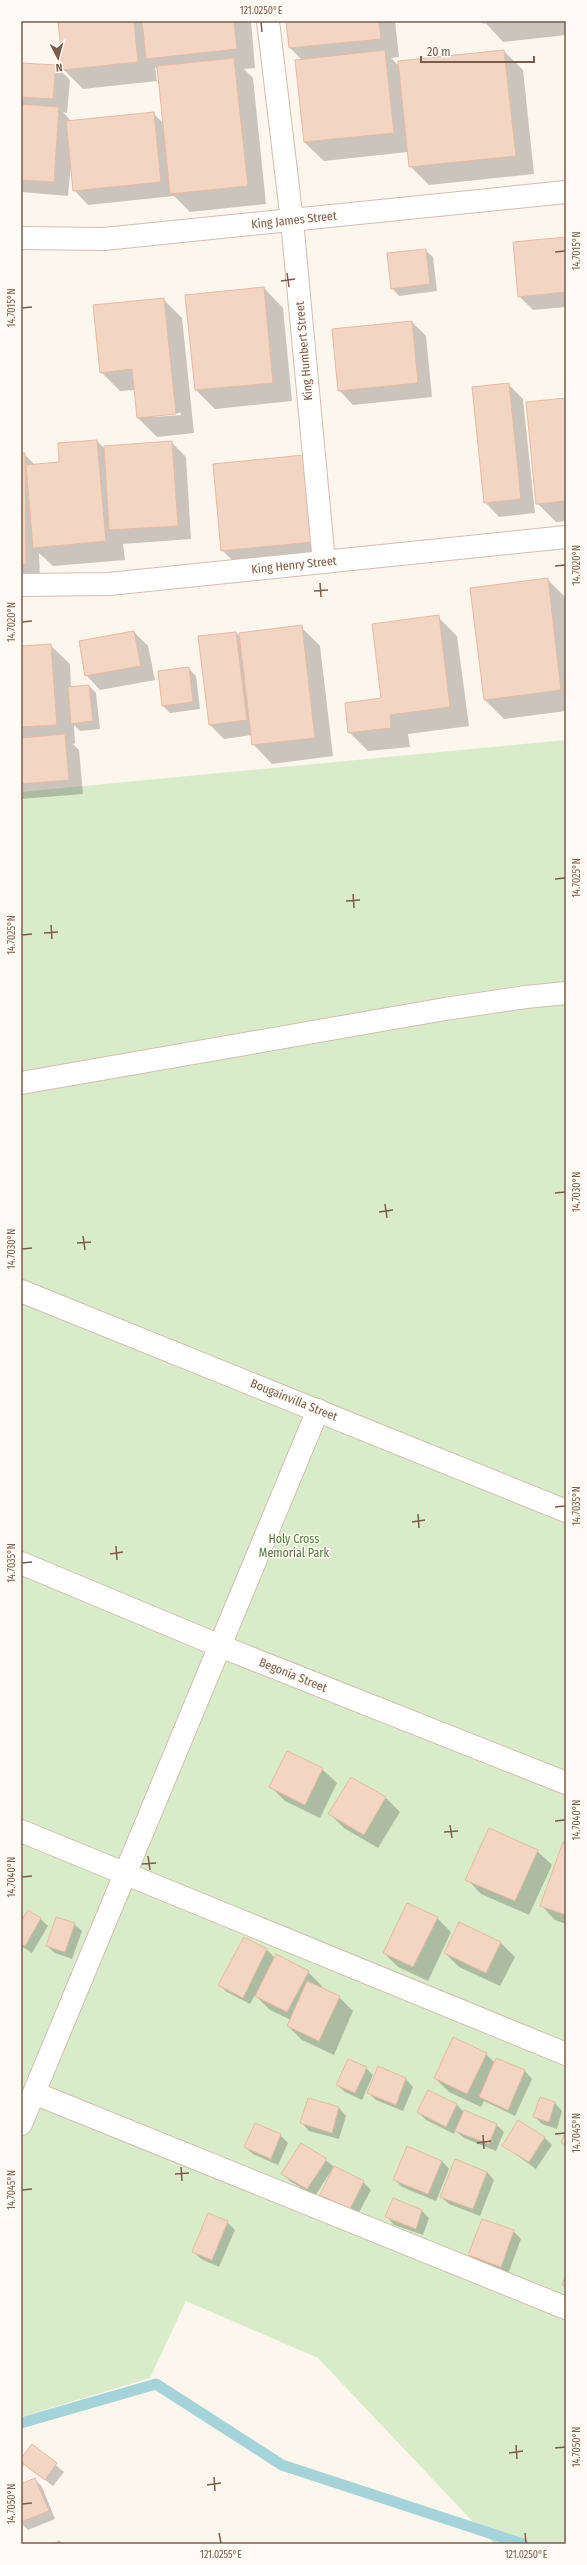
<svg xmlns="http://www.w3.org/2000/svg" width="587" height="2565" font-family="'Fira Sans Condensed',sans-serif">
<rect width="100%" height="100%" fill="#fdf6ec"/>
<path fill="#d8ecc9" d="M566,740V2544H494L318,2358L186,2301L150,2378L21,2417V792Z"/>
<g fill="#0003" fill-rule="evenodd">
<path d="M59,21H251L255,68L244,69L253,78L266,204L190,212L174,196L88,205L74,190L71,163L68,196L21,192V64L56,66L70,80L67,113L63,112L72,122L153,113L164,124L158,70L155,67L157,81L83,89L64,70Z"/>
<path d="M287,21H395L399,57L391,58L399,66V62L504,51L523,70L534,174L429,185L410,166L408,152L324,161L304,142L302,60L290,48Z"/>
<path d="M484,21H566V35L503,42Z"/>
<path d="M566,239V307L533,310L519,296Z"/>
<path d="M425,250L433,257L437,291L399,296L392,288Z"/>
<path d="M264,288L283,308L292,401L215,409L196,390Z"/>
<path d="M163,299L182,318L194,433L157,437L138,418L135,390L120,391L101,372ZM181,413V415L153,417V415Z"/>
<path d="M412,322L426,336L432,397L353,405L339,390Z"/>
<path d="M509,385L523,399L535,513L499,517L485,502Z"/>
<path d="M566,399V521L556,522L537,503Z"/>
<path d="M97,441L105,449L172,443L186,457L191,539L123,544L125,560L53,566L39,553L40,578H21V454H24L35,465L60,463Z"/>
<path d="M304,456L330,560L241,569L222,550Z"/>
<path d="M547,579L566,598V711L504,719L485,700L471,589Z"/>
<path d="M438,617L457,636L469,726L408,734L410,747L368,751L349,732L382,699Z"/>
<path d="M301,627L320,646L333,756L272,764L253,744L252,735L224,739L210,725L200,637L236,633L241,637Z"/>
<path d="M134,632L148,646L155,680L100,690L86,675Z"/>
<path d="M50,645L70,664L71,688L89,686L96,693L100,729L80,731L74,725L75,743L73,744L79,750L83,794L21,799V647Z"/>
<path d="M189,669L196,676L200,709L170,713L163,706Z"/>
<path d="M322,1769L337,1783L320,1818L285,1801L271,1787Z"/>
<path d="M352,1778L386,1798L400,1812L378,1848L344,1828L330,1814Z"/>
<path d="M566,1844V1924L555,1920L541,1905Z"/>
<path d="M537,1851L552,1865L529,1915L481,1894L467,1879Z"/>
<path d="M437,1918L451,1932L428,1981L398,1967L384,1953Z"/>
<path d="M41,1919L48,1926L32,1953L21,1946V1923Z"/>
<path d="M74,1924L82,1931L72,1959L55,1953L47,1946Z"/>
<path d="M459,1924L501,1943L515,1957L500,1986L459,1967L445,1953Z"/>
<path d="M244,1938L267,1950L275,1958L308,1972L322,1986L321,1989L339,1997L353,2011L334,2055L302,2040L288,2026L291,2020L270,2010L255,1995L250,2004L227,1992L219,1985Z"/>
<path d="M486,2054L495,2063L497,2060L525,2071L532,2079L515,2116L484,2101L481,2107L449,2092L435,2078Z"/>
<path d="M366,2068L373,2075L362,2100L345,2092L337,2085Z"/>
<path d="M379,2068L406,2079L413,2087L403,2111L376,2100L369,2093Z"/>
<path d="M540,2098L555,2103L562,2111L557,2129L542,2124L534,2116Z"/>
<path d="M457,2105L464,2112L497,2125L504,2132L496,2151L464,2138L455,2130L454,2134L426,2120L418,2112Z"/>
<path d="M339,2108L346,2116L339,2139L309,2131L302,2123Z"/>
<path d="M280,2135L288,2143L278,2165L253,2154L245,2147Z"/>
<path d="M544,2137L552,2145L536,2169L503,2145Z"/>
<path d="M326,2160L335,2168L363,2182L371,2190L357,2216L329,2202L321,2195L333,2168L315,2196L290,2181L283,2174Z"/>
<path d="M442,2161L449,2169L436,2201L402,2187L394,2179Z"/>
<path d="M456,2161L487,2172L494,2180L480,2216L449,2204L441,2197Z"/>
<path d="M393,2200L422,2211L429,2218L423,2235L394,2225L387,2217Z"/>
<path d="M227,2222L235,2230L219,2267L201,2259L194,2252Z"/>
<path d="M513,2231L521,2239L508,2274L477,2262L469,2255Z"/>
<path d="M32,2445L64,2472L53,2486L22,2463L24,2466L21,2467V2459Z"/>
<path d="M35,2479L42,2487L55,2519L28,2530L21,2523V2485Z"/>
</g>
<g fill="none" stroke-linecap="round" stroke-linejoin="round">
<path stroke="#a5d3da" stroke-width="11" d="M21,2423L156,2384L282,2465L523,2544"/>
</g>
<g fill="#f3d5c3" stroke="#e6bba3">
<path d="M58,21H134L138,62L63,70Z"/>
<path d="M142,21H234L237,49L146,59Z"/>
<path d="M286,21H379L381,39L289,48Z"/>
<path d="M483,21H507L483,23Z"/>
<path d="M385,50L394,133L304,142L295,60Z"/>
<path d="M504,50L516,156L409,167L398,61Z"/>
<path d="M234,58L248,186L170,194L157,66Z"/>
<path d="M21,63L56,65L53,99L21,97Z"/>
<path d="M21,104L59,107L54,182L21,180Z"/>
<path d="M154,112L161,182L73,191L66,121Z"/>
<path d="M566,237V292L518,297L513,242Z"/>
<path d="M426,249L430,284L391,289L387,253Z"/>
<path d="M264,287L273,383L195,390L185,295Z"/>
<path d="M164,298L176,414L137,418L132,369L100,373L93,305Z"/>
<path d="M412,321L418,383L338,391L332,329Z"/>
<path d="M509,383L521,499L484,503L472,387Z"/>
<path d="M566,398V501L536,504L526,402Z"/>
<path d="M97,440L106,541L33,548L26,465L59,462L58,443Z"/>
<path d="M172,441L178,526L109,530L104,446Z"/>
<path d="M21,453H25L26,564H21Z"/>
<path d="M304,455L312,542L221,551L213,464Z"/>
<path d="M548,578L561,690L484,700L470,588Z"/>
<path d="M439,615L450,707L390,715L391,728L348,733L345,703L381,698L372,624Z"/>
<path d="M302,625L315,738L252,745L239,633Z"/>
<path d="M134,631L141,666L85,676L79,641Z"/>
<path d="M236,632L247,720L209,725L198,636Z"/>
<path d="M51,644L57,725L21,727V646Z"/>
<path d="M189,667L193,702L162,706L158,671Z"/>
<path d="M89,685L93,721L71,724L68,687Z"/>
<path d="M65,734L69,780L21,784V738Z"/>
<path d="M287,1751L323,1768L305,1805L269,1787Z"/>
<path d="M351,1777L386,1797L364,1835L328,1814Z"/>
<path d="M489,1828L538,1850L515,1901L465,1880Z"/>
<path d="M563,1842L566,1843V1915L540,1906Z"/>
<path d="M407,1903L438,1917L413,1967L383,1953Z"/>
<path d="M28,1910L41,1918L25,1946L21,1944V1921Z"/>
<path d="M56,1917L75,1923L65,1952L46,1946Z"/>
<path d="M459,1922L501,1942L486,1973L444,1953Z"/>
<path d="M244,1937L267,1949L243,1998L218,1985Z"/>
<path d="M276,1954L309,1971L287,2012L255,1996Z"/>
<path d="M307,1981L340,1996L319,2041L287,2026Z"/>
<path d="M453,2037L487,2053L467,2094L434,2078Z"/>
<path d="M496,2058L525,2070L508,2110L479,2097Z"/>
<path d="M348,2059L367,2067L355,2093L336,2085Z"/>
<path d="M378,2066L406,2078L396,2105L367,2093Z"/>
<path d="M428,2090L457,2104L446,2127L417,2112Z"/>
<path d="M540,2097L555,2102L549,2122L533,2117Z"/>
<path d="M308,2098L339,2107L332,2133L300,2123Z"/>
<path d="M464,2110L497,2124L489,2144L455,2131Z"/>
<path d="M518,2120L545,2137L529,2162L502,2146Z"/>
<path d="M255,2123L281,2134L271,2159L244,2147Z"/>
<path d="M566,2130V2145L561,2143Z"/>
<path d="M301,2143L327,2159L307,2189L281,2174Z"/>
<path d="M407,2146L442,2161L428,2194L393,2180Z"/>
<path d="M455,2159L487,2172L473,2209L440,2197Z"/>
<path d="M334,2166L364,2181L350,2209L320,2195Z"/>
<path d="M393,2198L422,2210L416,2229L385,2217Z"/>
<path d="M208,2213L228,2221L212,2260L192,2252Z"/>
<path d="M482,2219L514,2230L501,2267L468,2255Z"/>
<path d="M566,2274V2287L562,2285Z"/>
<path d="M32,2444L57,2463L45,2480L21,2462V2458Z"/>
<path d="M35,2478L49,2511L21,2522V2484Z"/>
<path d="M60,2541L61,2544H51Z"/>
</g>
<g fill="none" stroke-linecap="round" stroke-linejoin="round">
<g stroke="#d1beb0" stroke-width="24">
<g id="minor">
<path d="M268,21L292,221L324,562"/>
<path d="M21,238L104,239L566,192"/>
<path d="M21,585L109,584L566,537"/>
<path d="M21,1083L445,1009L526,997L566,993"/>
<path d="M21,1291L566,1511"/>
<path d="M21,1563L220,1646L566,1783"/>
<path d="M21,1831L566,2054"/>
<path d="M34,2093L566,2308"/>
<path d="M21,2124L318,1410"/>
</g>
</g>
<use href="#minor" stroke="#fff" stroke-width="22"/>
</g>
<path fill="none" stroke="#7a5c4d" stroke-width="1.5" d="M261,22L262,32M555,252L565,251M287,273L289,287M281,281L295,279M22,308L32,307M555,566L565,565M320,583L321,597M314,591L328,590M22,622L32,621M555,879L565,878M353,894L354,908M346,901L360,900M51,925L52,939M44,933L58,932M22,935L32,934M555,1193L565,1192M385,1204L387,1218M379,1212L393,1210M83,1236L85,1250M77,1243L91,1242M22,1249L32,1248M555,1507L565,1506M418,1514L419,1528M412,1522L425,1520M116,1546L117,1560M110,1554L123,1552M22,1563L32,1562M555,1821L565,1820M450,1825L452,1838M444,1832L458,1831M148,1856L150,1870M142,1864L156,1863M22,1877L32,1876M555,2134L565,2133M483,2135L484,2149M477,2143L491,2141M181,2167L182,2181M175,2174L189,2173M22,2190L32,2189M516,2445L517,2459M555,2448L565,2447M509,2453L523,2451M214,2477L215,2491M207,2485L221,2483M22,2504L32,2503M219,2533L221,2543M525,2533L526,2543"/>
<g text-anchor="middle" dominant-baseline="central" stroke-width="3" stroke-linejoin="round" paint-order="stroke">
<g font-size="12" fill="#7a5c4d" stroke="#fffaf3">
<text transform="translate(294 220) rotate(-6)">King James Street</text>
<text transform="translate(304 351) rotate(-95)">King Humbert Street</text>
<text transform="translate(294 565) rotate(-6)">King Henry Street</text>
<text transform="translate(294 1400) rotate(22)">Bougainvilla Street</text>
<text transform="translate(293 1675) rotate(22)">Begonia Street</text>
</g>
<g font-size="12" fill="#537a41" stroke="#fffaf3">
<text x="294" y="1539">Holy Cross<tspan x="294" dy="14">Memorial Park</tspan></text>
</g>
</g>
<rect width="587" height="2565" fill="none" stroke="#fffaf3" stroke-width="44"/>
<g transform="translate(58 58) rotate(174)" stroke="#fffaf3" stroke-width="3" paint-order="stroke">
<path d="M0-3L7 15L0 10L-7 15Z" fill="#7a5c4d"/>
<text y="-6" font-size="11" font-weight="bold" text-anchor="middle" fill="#7a5c4d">N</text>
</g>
<path d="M421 56v6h113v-6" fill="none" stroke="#7a5c4d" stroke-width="2"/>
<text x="427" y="56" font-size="12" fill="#7a5c4d" stroke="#fffaf3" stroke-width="3" paint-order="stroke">20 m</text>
<rect x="22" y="22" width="543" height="2521" fill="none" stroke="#7a5c4d" stroke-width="1.5"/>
<g font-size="10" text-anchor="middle" fill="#7a5c4d">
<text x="261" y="14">121.0250°E</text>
<text transform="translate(576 251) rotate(-90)" y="4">14.7015°N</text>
<text transform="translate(11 308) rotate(-90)" y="4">14.7015°N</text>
<text transform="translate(576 565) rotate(-90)" y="4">14.7020°N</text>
<text transform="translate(11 622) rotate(-90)" y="4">14.7020°N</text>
<text transform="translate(576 878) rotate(-90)" y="4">14.7025°N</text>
<text transform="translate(11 935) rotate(-90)" y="4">14.7025°N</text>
<text transform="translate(576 1192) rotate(-90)" y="4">14.7030°N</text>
<text transform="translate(11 1249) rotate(-90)" y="4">14.7030°N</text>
<text transform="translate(576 1506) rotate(-90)" y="4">14.7035°N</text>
<text transform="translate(11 1563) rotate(-90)" y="4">14.7035°N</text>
<text transform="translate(576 1820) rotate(-90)" y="4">14.7040°N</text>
<text transform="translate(11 1877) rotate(-90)" y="4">14.7040°N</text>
<text transform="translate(576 2133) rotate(-90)" y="4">14.7045°N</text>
<text transform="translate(11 2190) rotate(-90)" y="4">14.7045°N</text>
<text transform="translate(576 2447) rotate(-90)" y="4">14.7050°N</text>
<text transform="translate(11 2504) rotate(-90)" y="4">14.7050°N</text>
<text x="221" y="2558">121.0255°E</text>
<text x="526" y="2558">121.0250°E</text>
</g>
</svg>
